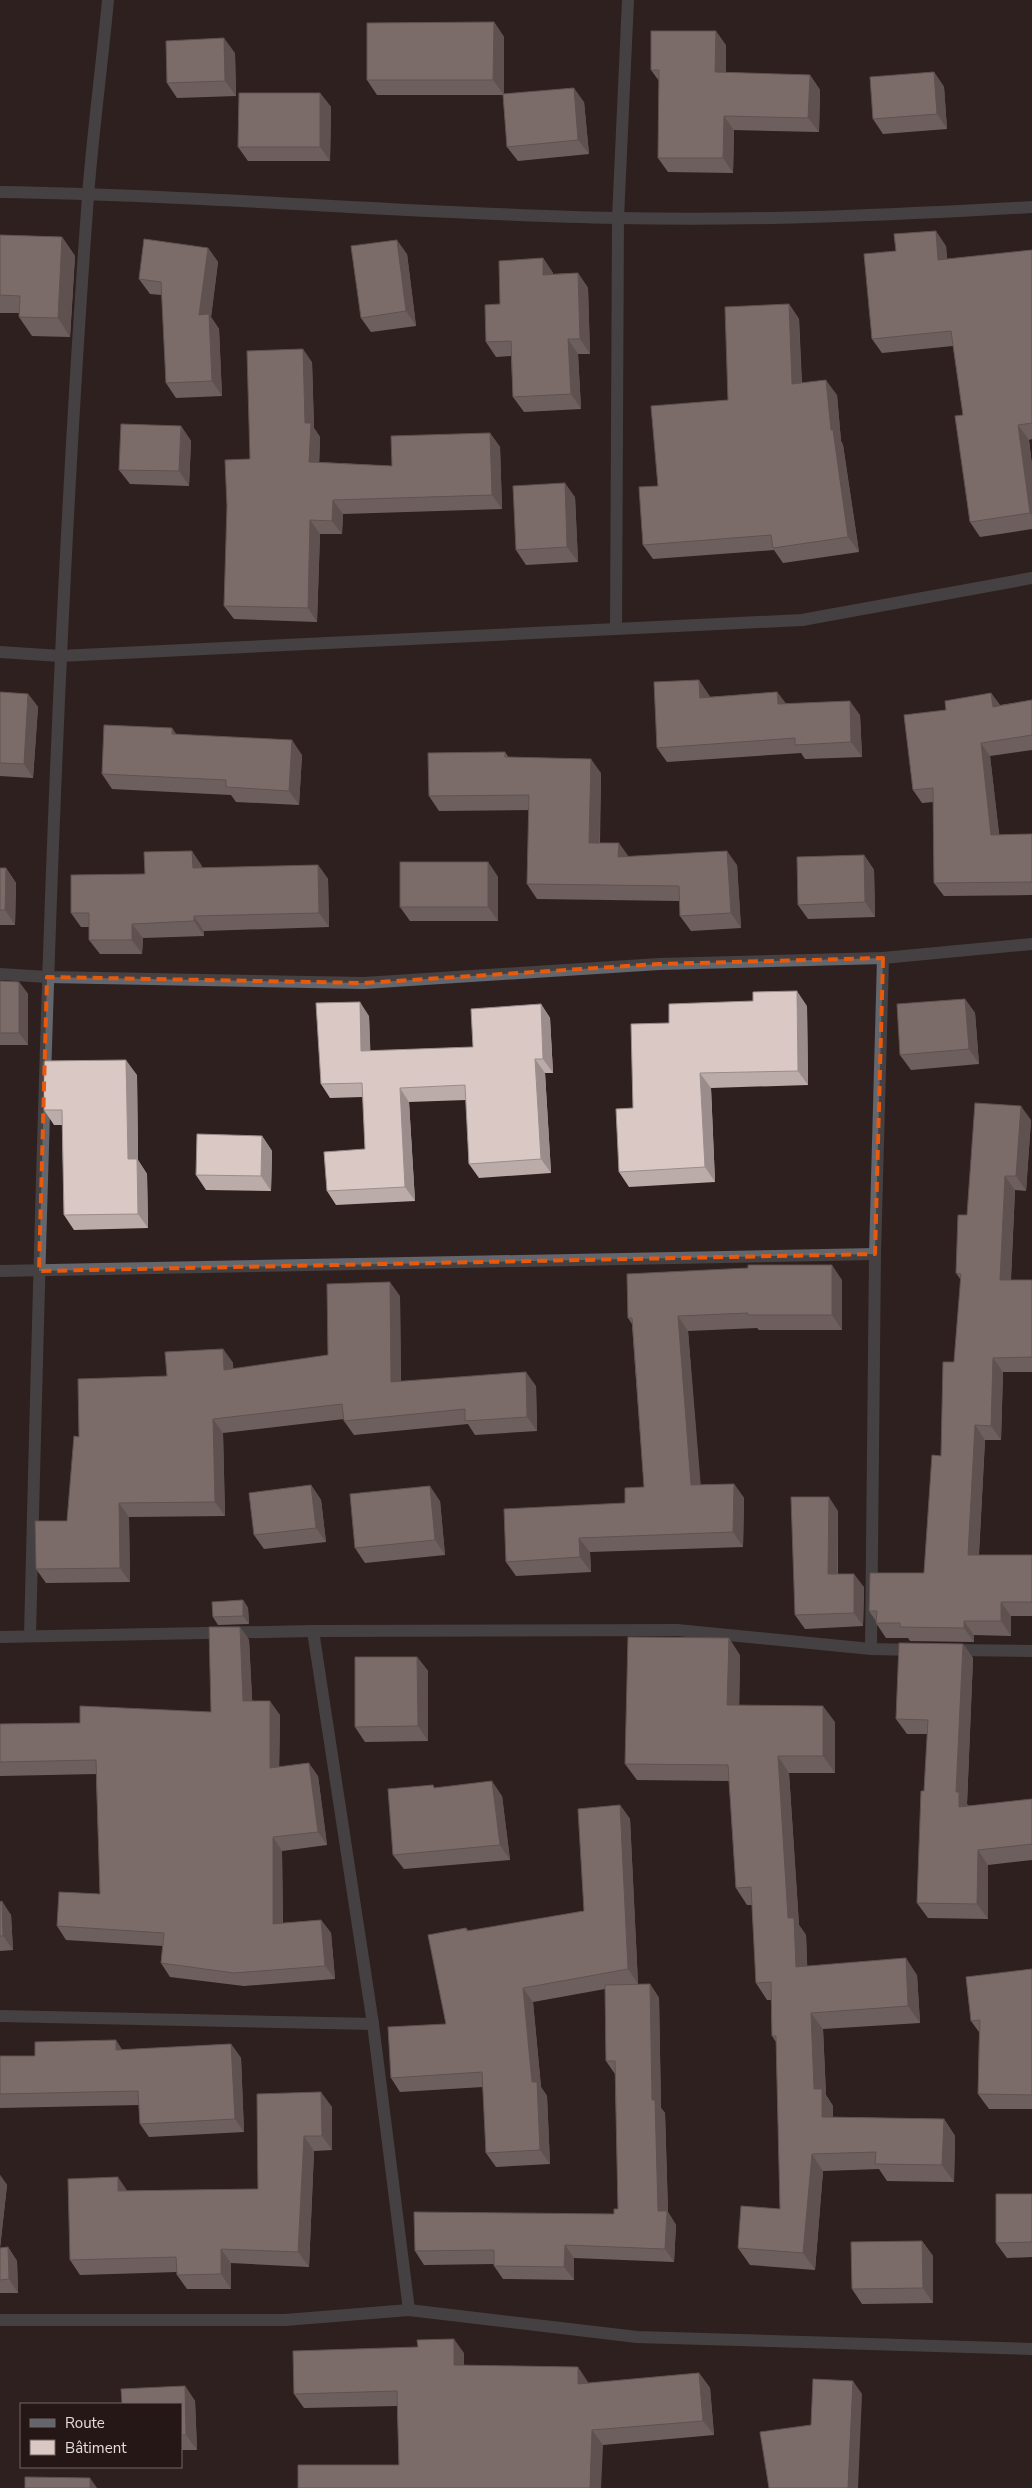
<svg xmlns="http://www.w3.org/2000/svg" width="1032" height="2488" font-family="'Nunito Sans',sans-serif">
<rect width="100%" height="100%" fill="#2e201f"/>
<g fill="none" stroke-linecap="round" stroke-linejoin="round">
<g stroke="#63666c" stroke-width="12">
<path d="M0,192C206,195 411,214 617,218C756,221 894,215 1032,207"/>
<path d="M616,629L618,218L628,0"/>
<path d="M0,652L60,656L802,620L1032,578"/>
<path d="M0,974L47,977L364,983L659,964L883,958L1032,944"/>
<path d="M0,1271L875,1254"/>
<path d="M313,1631L373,2024L409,2310"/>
<path d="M30,1635C42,1155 53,675 88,196C93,131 102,65 108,0"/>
<path d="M0,1637L313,1631L677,1630L871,1649L915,1650"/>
<path d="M871,1649L875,1254L883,958"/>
<path d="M952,1650L1032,1651"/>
<path d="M0,2016L373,2024"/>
<path d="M0,2320H285L409,2310L637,2337L1032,2349"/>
</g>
</g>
<g fill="#bbaca9">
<path d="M494,22L504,37V94L584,102L589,154L518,161L507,147L503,95H377L367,80Z"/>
<path d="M726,45V73L810,75L820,90L819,132L734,130L733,173L668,172L658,158L659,81L651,70Z"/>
<path d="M235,53L236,96L177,98L167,83Z"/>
<path d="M934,72L944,87L947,129L883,134L873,119Z"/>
<path d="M320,93L331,107L330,161H248L238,147Z"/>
<path d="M0,235L62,237L75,256L70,337L32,336L19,317V313H0Z"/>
<path d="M946,246L947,259L1032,250V439L1029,440L1032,465V529L980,537L970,522L963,415L953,346L882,353L872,339L896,251Z"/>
<path d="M208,248L218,262L211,317L219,329L222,396L176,398L166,383L162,295L150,294L139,279Z"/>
<path d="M407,254L416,326L371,332L361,318Z"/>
<path d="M543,258L553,273V274L578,273L588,288L590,354H578L581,409L524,412L513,397L511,356L496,357L486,342L500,304Z"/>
<path d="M789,304L799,319L802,383L837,395L841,441L843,445L859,552L783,563L774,550L653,559L643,545L658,486L728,400Z"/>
<path d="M312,362L314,428L320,437L319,462L392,466L490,433L500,447L502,509L343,514L342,534H320L317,622L234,619L224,606L250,459Z"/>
<path d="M181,426L191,441L189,486L130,484L119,470Z"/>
<path d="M575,497L578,562L526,565L516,550Z"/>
<path d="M0,692L28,694L38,707L33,778L0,776Z"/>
<path d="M777,692L785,703L860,715L862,757L805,759L801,753L667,762L657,748L709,695L710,697Z"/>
<path d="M991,693L1000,705L1032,700V750L990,756L999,835L1032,834V895L944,896L934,883L933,802L922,803L913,790L946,710Z"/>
<path d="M172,728L176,734L302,755L299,805L236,802L231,795L112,789L102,774Z"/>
<path d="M505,752L509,758L601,773L600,843L628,857L737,865L741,928L691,931L680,916V901L537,899L527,884L529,810L439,811L429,796Z"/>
<path d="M864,855L874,870L875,917L808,919L798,905Z"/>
<path d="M488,862L498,877V921H410L400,907Z"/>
<path d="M318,865L328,879L329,927L204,931V936L143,938L142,954H100L89,940V927H81L71,913L145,874L202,866V868Z"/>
<path d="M0,868H6L16,883L15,925H0Z"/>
<path d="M0,981L19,982L28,994V1045H0Z"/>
<path d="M965,999L975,1013L979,1064L911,1070L900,1055Z"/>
<path d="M541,1004L550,1018L553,1073H545L551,1173L479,1178L469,1164L466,1100L409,1102L415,1201L336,1205L327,1191L365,1149L363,1097L330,1098L321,1084L369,1016L370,1051L473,1047Z"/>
<path d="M807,1006L808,1085L711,1088L715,1182L629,1187L619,1172L633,1108L669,1023Z"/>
<path d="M137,1075L138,1160L147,1174L148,1228L74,1230L64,1215L62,1125H54L44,1110Z"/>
<path d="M1031,1120L1026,1191L1015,1190L1011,1280H1032V1372H1003L1001,1440H985L979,1555H1032V1616H1011V1636L974,1635V1642L910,1641L908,1638H886L876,1623V1621L869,1611L924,1573L954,1362L961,1280L956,1273L967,1215Z"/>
<path d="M262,1136L272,1151L271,1191L206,1190L196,1175Z"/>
<path d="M842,1280V1330H759L757,1328L688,1331L700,1485L734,1484L744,1498L743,1547L590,1552L591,1572L516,1576L506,1562L625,1503L644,1487L632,1324L628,1318Z"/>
<path d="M400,1296L401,1381L536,1386L537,1431L475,1435L468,1424L354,1435L344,1421V1419L223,1433L225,1516L129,1517L130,1582L46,1583L36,1569L67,1521L79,1437L167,1376L223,1349L233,1363V1369L328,1355Z"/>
<path d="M311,1485L321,1500L326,1542L264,1549L254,1535Z"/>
<path d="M440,1501L445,1555L365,1563L355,1548Z"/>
<path d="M838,1511V1574L864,1587L863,1626L805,1629L795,1615Z"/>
<path d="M243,1600L248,1608L249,1624L218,1625L213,1617Z"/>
<path d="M240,1627L249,1640L252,1701L280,1715L279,1767L318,1776L327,1845L282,1851L283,1923L321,1920L331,1933L335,1979L244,1986L170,1977L161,1963L163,1946L66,1940L57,1926L100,1894L96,1774L0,1776V1724L80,1723L211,1712Z"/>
<path d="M963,1644L973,1658L967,1804L969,1806L1032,1799V1860L988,1865V1919L928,1918L917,1903L928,1734H907L896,1719Z"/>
<path d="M740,1655L739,1705L835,1722V1773H789L799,1925L806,1935L807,1966L917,1975L920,2023L823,2029L826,2095L833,2106V2117L944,2119L955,2136L954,2182L887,2181L879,2169L823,2171L815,2270L750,2265L738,2248L780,2209L776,2042L772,2036L771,2000H767L756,1983L752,1905H747L736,1888L729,1781L637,1780L625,1764Z"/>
<path d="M417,1657L428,1671V1741L365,1742L355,1727Z"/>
<path d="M435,1788L502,1796L510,1860L404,1869L393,1855Z"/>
<path d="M620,1805L630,1819L638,1984H633H650L659,1998L661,2108L665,2113L668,2212L676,2225L674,2262L574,2258V2280L503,2279L494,2266V2264L424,2265L415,2251L614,2214L618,2209L615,2074L606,2061L605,1989L533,2002L541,2087L547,2096L550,2164L496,2167L486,2153L483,2087L400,2092L391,2078L446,2024L466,1928L469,1931L584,1911Z"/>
<path d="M0,1902L11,1915L13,1950L0,1951Z"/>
<path d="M1032,1969V2109H989L978,2094L979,2032L971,2021Z"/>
<path d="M231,2044L241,2058L244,2132L149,2137L140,2124L139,2105L0,2108V2056H35L122,2050Z"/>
<path d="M257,2094L332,2107V2150L314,2151L309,2267L231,2263V2289H187L177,2275V2272L80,2275L70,2260L128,2191L258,2189Z"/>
<path d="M0,2175L7,2185L0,2248L8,2247L17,2261L18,2293H0Z"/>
<path d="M1032,2194V2257L1007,2258L996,2243Z"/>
<path d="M922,2241L933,2256V2303L862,2304L852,2289Z"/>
<path d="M464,2353V2365L588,2382V2383L699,2373L710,2388L714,2435L603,2445L399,2465L397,2406L304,2408L294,2394Z"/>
<path d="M185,2386L195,2401L197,2450H181V2404Z"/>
</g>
<g fill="#998c8a">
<path d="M494,22L504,37V95L493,80Z"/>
<path d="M716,31L726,45V87L715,72Z"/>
<path d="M224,38L235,53L236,96L225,81Z"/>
<path d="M934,72L944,87L947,129L937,114Z"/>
<path d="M810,75L820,90L819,132L808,118Z"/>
<path d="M574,88L584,102L589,154L578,140Z"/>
<path d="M320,93L331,107L330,161L320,147Z"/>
<path d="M724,116L734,130L733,173L723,158Z"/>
<path d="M936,231L946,246L948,275L938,260Z"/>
<path d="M62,237L75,256L70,337L58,318Z"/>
<path d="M397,240L407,254L416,326L406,311Z"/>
<path d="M208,248L218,262L211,317L219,329L222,396L212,381L199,315Z"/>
<path d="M543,258L553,273V289L543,275Z"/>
<path d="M578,273L588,288L590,354L580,339Z"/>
<path d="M789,304L799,319L802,398L792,384Z"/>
<path d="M568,339L578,354L581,409L571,394Z"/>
<path d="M303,349L312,362L314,428L320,437L319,476L309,462L305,423Z"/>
<path d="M826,380L837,395L841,441L843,445L859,552L848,537L831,430Z"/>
<path d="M1018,425L1029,440L1032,465V516L1030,513Z"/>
<path d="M181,426L191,441L189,486L179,471Z"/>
<path d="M490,433L500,447L502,509L492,495Z"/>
<path d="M565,483L575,497L578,562L567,547Z"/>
<path d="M333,500L343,514L342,534L332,521Z"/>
<path d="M310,520L320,534L317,622L308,608Z"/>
<path d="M699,680L709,695L710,713L700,698Z"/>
<path d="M777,692L788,706L778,704Z"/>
<path d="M991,693L1000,706L993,707Z"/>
<path d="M28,694L38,707L33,778L24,764Z"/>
<path d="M850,701L860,715L862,757L851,742Z"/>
<path d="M172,728L182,743L172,734Z"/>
<path d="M292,740L302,755L299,805L289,791Z"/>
<path d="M981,743L990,756L1001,849L991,835Z"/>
<path d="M591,759L601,773L599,857L589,843Z"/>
<path d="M619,843L629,857H618Z"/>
<path d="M192,851L202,866L203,883L193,868Z"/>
<path d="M727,851L737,865L741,928L731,913Z"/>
<path d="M864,855L874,870L875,917L865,902Z"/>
<path d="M488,862L498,877V921L488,907Z"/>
<path d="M318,865L328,879L329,927L319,913Z"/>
<path d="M6,868L16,883L15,925L5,910Z"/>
<path d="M194,916L204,931V936L194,921Z"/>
<path d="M132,924L143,938L142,954L132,940Z"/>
<path d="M19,982L28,994V1045L19,1033Z"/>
<path d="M797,991L807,1006L808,1085L798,1071Z"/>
<path d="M965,999L975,1013L979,1064L969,1049Z"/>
<path d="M360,1002L369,1016L371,1065L361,1051Z"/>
<path d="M541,1004L550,1018L553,1073L543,1059Z"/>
<path d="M535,1059L545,1073L551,1173L541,1159Z"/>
<path d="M126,1060L137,1075L138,1160L147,1174L148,1228L138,1214L128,1159Z"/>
<path d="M700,1073L711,1088L715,1182L705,1167Z"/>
<path d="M400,1088L409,1102L415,1201L405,1187Z"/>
<path d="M1021,1106L1031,1120L1026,1191L1016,1176Z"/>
<path d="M262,1136L272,1151L271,1191L261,1176Z"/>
<path d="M1005,1176L1015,1190L1010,1295L1000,1280Z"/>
<path d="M832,1265L842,1280V1330L832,1315Z"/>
<path d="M390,1282L400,1296L401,1396L391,1382Z"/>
<path d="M678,1316L688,1331L702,1500L691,1485Z"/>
<path d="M223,1349L233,1363L234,1384L224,1370Z"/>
<path d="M993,1358L1003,1372L1001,1440L991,1426Z"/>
<path d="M526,1372L536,1386L537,1431L527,1417Z"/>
<path d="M213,1419L223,1433L225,1516L215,1502Z"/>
<path d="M975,1425L985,1440L978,1570L968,1555Z"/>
<path d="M734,1484L744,1498L743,1547L733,1532Z"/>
<path d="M311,1485L321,1500L326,1542L316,1528Z"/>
<path d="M430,1486L440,1501L445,1555L435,1540Z"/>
<path d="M829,1497L838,1511L837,1587L828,1574Z"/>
<path d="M119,1503L129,1517L130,1582L120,1568Z"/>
<path d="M579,1538L590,1552L591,1572L580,1557Z"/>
<path d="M854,1574L864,1587L863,1626L854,1613Z"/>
<path d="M243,1600L248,1608L249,1624L243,1616Z"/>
<path d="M1001,1602L1011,1616V1636L1001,1621Z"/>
<path d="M964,1621L974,1635V1642L964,1628Z"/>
<path d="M240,1627L249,1640L253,1714L243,1701Z"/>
<path d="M729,1638L740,1655L739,1722L727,1705Z"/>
<path d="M963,1644L973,1658L967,1804L969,1807H959L956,1792Z"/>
<path d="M417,1657L428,1671V1741L418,1726Z"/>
<path d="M270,1701L280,1715L279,1782L270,1768Z"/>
<path d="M823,1706L835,1722V1773L823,1756Z"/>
<path d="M778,1756L789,1773L799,1925L806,1935L808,1984L796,1967L788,1918Z"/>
<path d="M309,1763L318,1776L327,1845L318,1832Z"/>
<path d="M492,1781L502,1796L510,1860L500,1845Z"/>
<path d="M620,1805L630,1819L638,1984L628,1969Z"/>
<path d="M273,1837L282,1851L283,1937L273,1924Z"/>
<path d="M978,1850L988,1865V1919L977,1904Z"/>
<path d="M2,1901L11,1915L13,1950L3,1936Z"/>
<path d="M321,1920L331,1933L335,1979L325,1966Z"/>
<path d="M906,1958L917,1975L920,2023L908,2006Z"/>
<path d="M650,1984L659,1998L661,2108L665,2113L668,2212L676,2225L674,2262L665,2249L658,2211L652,2100Z"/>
<path d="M523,1988L533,2002L541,2087L547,2096L550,2164L540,2150L532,2082Z"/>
<path d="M811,2013L823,2029L826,2095L833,2106V2134L822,2117L814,2089Z"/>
<path d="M116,2040L125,2054L116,2050Z"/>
<path d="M231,2044L241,2058L244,2132L235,2119Z"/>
<path d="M321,2092L332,2107V2150L322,2136Z"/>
<path d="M944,2119L955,2136L954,2182L942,2165Z"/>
<path d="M304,2136L314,2151L309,2267L298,2252Z"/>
<path d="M812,2154L823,2171L815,2270L803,2253Z"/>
<path d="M0,2175L7,2185L0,2248Z"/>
<path d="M118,2177L128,2192L118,2191Z"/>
<path d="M922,2241L933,2256V2303L923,2288Z"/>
<path d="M565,2245L574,2258V2280L564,2267Z"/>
<path d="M8,2247L17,2261L18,2293L9,2279Z"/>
<path d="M221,2249L231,2263V2289L221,2274Z"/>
<path d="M454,2339L464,2353V2380L454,2365Z"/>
<path d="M578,2367L588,2382V2398L578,2384Z"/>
<path d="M699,2373L710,2388L714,2435L703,2421Z"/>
<path d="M853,2381L862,2394L858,2488H848Z"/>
<path d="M185,2386L195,2401L197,2450L186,2435Z"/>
<path d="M592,2430L603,2445L601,2488H590Z"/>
<path d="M90,2478L97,2488H90Z"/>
</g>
<g fill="#dac8c5" stroke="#998c8a">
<path d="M494,22L493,80H367V23Z"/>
<path d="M651,31H716L715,72L810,75L808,118L724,116L723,158H658L659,70H651Z"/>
<path d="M224,38L225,81L167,83L166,41Z"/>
<path d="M934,72L937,114L873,119L870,77Z"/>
<path d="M574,88L578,140L507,147L503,94Z"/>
<path d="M239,93H320V147H238Z"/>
<path d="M936,231L938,260L1032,250V423L1018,425L1030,513L970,522L955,416L963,415L951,331L872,339L864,254L896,251L894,234Z"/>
<path d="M0,235L62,237L58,318L19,317L20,296L0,295Z"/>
<path d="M144,239L208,248L199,315L209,314L212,381L166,383L161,282L139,279Z"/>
<path d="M397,240L406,311L361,318L351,246Z"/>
<path d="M543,258V275L578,273L580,339H568L571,394L513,397L511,341L486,342L485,305L500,304L499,261Z"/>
<path d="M789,304L792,384L826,380L831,430H833L848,537L773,548L771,535L643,545L639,487L658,486L651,406L728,400L725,307Z"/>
<path d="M303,349L305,423H311L309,462L392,466L391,436L490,433L492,495L333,500L332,521L310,520L308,608L224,606L227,506L225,460L250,459L247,351Z"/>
<path d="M121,424L181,426L179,471L119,470Z"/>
<path d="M565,483L567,547L516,550L513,486Z"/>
<path d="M699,680L700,698L777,692L778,704L850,701L851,742L795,745V738L657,748L654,682Z"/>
<path d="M0,692L28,694L24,764L0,763Z"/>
<path d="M991,693L993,707L1032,700V735L981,743L991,835L1032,834V882L934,883L933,788L913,790L904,715L946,710L945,701Z"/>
<path d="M104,725L172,728V734L292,740L289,791L226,787V780L102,774Z"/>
<path d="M505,752V757L591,759L589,843H619L618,857L727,851L731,913L680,916L679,886L527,884L529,795L429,796L428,753Z"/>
<path d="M192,851L193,868L318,865L319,913L194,916V921L132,924V940H89V913H71V875L145,874L144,852Z"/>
<path d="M864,855L865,902L798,905L797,857Z"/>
<rect x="400" y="862" width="88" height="45"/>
<path d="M0,868H6L5,910H0Z"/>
<path d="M0,981L19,982V1033H0Z"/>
<path d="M797,991L798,1071L700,1073L705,1167L619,1172L616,1109L633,1108L631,1024L669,1023V1004L753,1001V992Z"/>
<path d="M965,999L969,1049L900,1055L897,1004Z"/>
<path d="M360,1002L361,1051L473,1047L471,1009L541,1004L543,1059H535L541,1159L469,1164L465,1085L400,1088L405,1187L327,1191L324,1152L365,1149L362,1083L321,1084L316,1003Z"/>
<path d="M126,1060L128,1159H137L138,1214L64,1215L62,1110H44L43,1061Z"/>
<path d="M975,1103L1021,1106L1016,1176H1005L1000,1280H1032V1357L993,1358L991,1426L975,1425L968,1555H1032V1602H1001V1621H964V1628L900,1627V1623H876L877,1611H869L870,1573H924L932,1455L941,1456L943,1362H954L961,1274L956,1273L958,1215H967Z"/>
<path d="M197,1134L262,1136L261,1176L196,1175Z"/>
<path d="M748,1265H832V1315H748V1313L678,1316L691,1485L734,1484L733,1532L579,1538L580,1557L506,1562L504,1509L625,1503V1488L644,1487L632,1318H628L627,1274L748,1268Z"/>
<path d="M390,1282L391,1382L526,1372L527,1417L465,1421V1409L344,1421L342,1404L213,1419L215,1502L119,1503L120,1568L36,1569L35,1521H67L74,1436L79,1437L78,1379L167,1376L165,1352L223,1349L224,1370L328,1355L327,1284Z"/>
<path d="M311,1485L316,1528L254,1535L249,1493Z"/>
<path d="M430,1486L435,1540L355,1548L350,1494Z"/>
<path d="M791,1497H829L828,1574H854V1613L795,1615Z"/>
<path d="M243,1600V1616L213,1617L212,1602Z"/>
<path d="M209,1627H240L243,1701H270V1768L309,1763L318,1832L273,1837V1924L321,1920L325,1966L234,1973L161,1963L164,1933L57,1926L59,1892L100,1894L96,1760L0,1762V1724L80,1723V1706L211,1712Z"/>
<path d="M628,1637L729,1638L727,1705L823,1706V1756H778L788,1918H794L796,1967L906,1958L908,2006L811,2013L814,2089H822V2117L944,2119L942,2165L875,2164L876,2152L812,2154L803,2253L738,2248L741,2206L780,2209L776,2036H772L771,1982L756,1983L751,1887L736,1888L728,1765L625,1764Z"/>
<path d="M899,1643L963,1644L956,1792H959V1807L1032,1799V1844L978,1850L977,1904L917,1903L921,1791H924L928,1720L896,1719Z"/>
<path d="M355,1657H417L418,1726L355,1727Z"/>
<path d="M492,1781L500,1845L393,1855L388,1789L433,1785L434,1788Z"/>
<path d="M620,1805L628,1969L523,1988L532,2082H537L540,2150L486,2153L482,2072L391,2078L388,2027L446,2024L428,1935L466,1928L467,1931L584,1911L578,1809Z"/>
<path d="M2,1901L3,1936H0V1902Z"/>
<path d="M1032,1969V2095L978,2094L980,2020L971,2021L966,1977Z"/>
<path d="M650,1984L652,2100H655L658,2211H667L665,2249L565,2245L564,2267L494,2266V2250L415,2251L414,2212L614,2214V2209H618L615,2061H606L605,1985Z"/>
<path d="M116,2040V2050L231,2044L235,2119L140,2124L138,2091L0,2094V2056H35V2042Z"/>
<path d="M321,2092L322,2136H304L298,2252L221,2249V2274L177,2275L176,2257L70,2260L68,2179L118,2177V2191L258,2189L257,2094Z"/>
<path d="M996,2194H1032V2242L996,2243Z"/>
<path d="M922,2241L923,2288L852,2289L851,2242Z"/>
<path d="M8,2247L9,2279L0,2280V2248Z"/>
<path d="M454,2339V2365L578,2367V2384L699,2373L703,2421L592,2430L590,2488H298V2465H399L397,2391L294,2394L293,2351L418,2347L417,2340Z"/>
<path d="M813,2379L853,2381L848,2488H769L760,2432L811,2425Z"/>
<path d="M185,2386L186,2435H181V2404H122L121,2389Z"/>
<path d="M25,2477L90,2478V2488H25Z"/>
</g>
<path d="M0 0H1032V2488H0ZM883,958L875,1254L39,1271L47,977L364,983L659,964Z" fill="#2e201f" fill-opacity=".55" fill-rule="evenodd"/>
<path fill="none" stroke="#e8590c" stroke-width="4" stroke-dasharray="10 6" stroke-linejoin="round" d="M883,958L875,1254L39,1271L47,977L364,983L659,964Z"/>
<rect x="20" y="2403" width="162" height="65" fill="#241715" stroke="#726665"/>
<rect x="30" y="2419" width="25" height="8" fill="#63666c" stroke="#726665"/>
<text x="65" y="2428" font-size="15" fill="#e7dddc">Route</text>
<rect x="30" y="2440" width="25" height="15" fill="#dac8c5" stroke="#726665"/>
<text x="65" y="2453" font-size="15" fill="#e7dddc">Bâtiment</text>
</svg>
